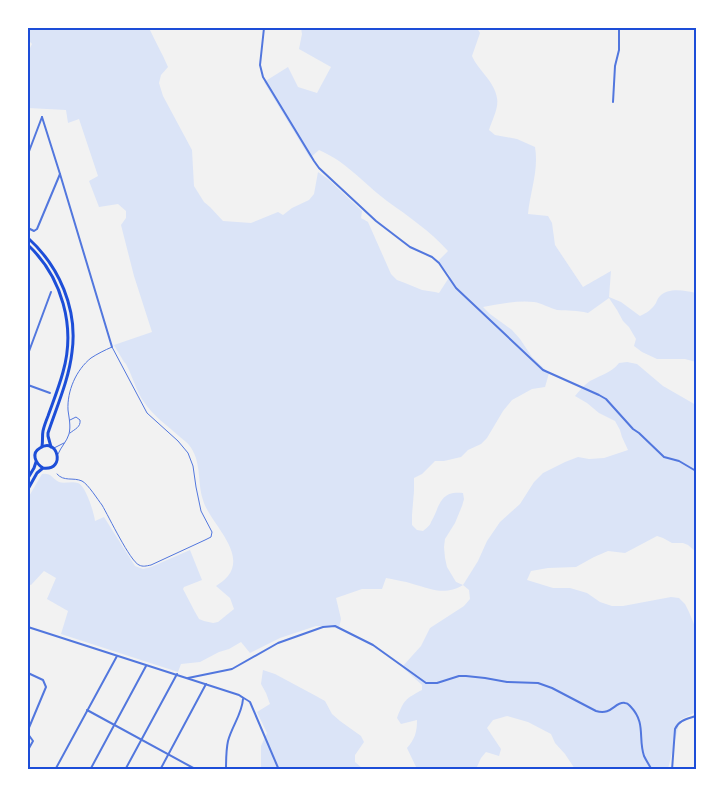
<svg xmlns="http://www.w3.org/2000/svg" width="724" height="797" font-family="Inter,sans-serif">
<rect width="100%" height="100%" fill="#f2f2f2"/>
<g fill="#dbe4f7">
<path d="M28,28H149C155,41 162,53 168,67L161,75L159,83L163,96L192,150L194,186L204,202L210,207L223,221L251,223L278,212L283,215L292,208L309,200L314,194L318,172L328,179L362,211L361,218L368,222L391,274L397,280L405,283L422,290L435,292L439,293L450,276L438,261L448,251C430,231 408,216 387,201C371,189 356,173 339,161C333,157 326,153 319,150L310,158L264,82L288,67L298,87L317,93L331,67L299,49L302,34L301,28H477L480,33L472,56C478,70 495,82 497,98C499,108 492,120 489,130L495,135L517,139L535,147C539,170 530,192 528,214L548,216L552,223L555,245L583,287L611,271L609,297L621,302L640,316C647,313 652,309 656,303C657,300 658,298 660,296C669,287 686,291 696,293V362L685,359H657L642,352L634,346L636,339L629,327L623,321L617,310L609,298L588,313C577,310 568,311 557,310C549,308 542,303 534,302C518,300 500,304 483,307L490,314L512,330L520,339L532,357L549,373L545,387L532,389L512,400L503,411L487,438L481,444L468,450L461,457L444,461H435L422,474L414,478V491L412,515V525L417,530L423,531C426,528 430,526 431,522C440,507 439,490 463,493L464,499L462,506L455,523L445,539L444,547L445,558L447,567L456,582L463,585L478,561L487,541L500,522L520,504L534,482L543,473L565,462L578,457L589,459L604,458L628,450L622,437L620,430L615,421L599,413L587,403L575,396C580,390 584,385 590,381C601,375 611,373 619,363L627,362L637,364L663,386L696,405V552L688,545L683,543H672L663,538L657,536L625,553L608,551L594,557L576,567L548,568L531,571L527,580L553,588H570L587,593L600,602L612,606H623L671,597L679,598L685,604L689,612L696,629V712L680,720L668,769H575L565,754L555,743L551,734L528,722L507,716L493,720L487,728L501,749L499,756L486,752L481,758L476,769H417L407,748C415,739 417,732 417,720L401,724L397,718C404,700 405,699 422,690V685L402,667L421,646L430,628L464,606L470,599L469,590L463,585C445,596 431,589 413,584C404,581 395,580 386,578L382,589H362L336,598L341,619L339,628L332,626H316L280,638L250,653L241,642L229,649L219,652L200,662L181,664L178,672L61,634L68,611L47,599L56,578L44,571L31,585L28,584V498L42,474C52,473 51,478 59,482C64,484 72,481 78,483C86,486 94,513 95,521L104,517L135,566L143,569L151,567L190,550L202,580L184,587L183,589L195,612L199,619L204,621L213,623L218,622L234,609L230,598L216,586C220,583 225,580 228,576C247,552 209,522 203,500C197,482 202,461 189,445C187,442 183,440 180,437C168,426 153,416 144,402C137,393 132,375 126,364L124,362L114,345L152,332L134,276L121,225L126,218V211L118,204L99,207L89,181L98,176L79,119L68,123L66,110L28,108V52L32,44L28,40Z"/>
<path d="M263,670L275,674L316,696L325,701L332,714L340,721L361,736L364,742L355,755V762L363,769H261V746L267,733L257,712L270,704L266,693L261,684Z"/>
</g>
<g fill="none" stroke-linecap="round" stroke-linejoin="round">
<g stroke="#5277de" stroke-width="1">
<path d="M70,420L76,417L80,420C81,427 75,429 70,433"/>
<path d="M54,448L64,443"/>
<path d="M57,474C64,482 73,477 82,481C88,484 98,500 102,505C109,517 130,561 139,565C143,567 146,566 151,565L205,540L211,537L212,532L201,511L196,487L193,466L188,453L178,441L147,413L112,347C105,350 97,354 91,358C76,370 67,391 68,410C69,418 71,426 69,434C67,441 61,447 58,454"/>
</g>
<g stroke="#5277de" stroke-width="2">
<path d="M264,28L260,65L263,77L314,161L319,168L376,221L410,247L432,257L439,263L456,288L543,370L599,395L606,399L633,429L639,433L664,457L679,461L696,471"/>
<path d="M613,102L615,66L619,50V28"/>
<path d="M42,117L60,174L112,347"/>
<path d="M28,154L42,117"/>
<path d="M28,228L34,231L37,229L60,174"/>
<path d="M28,354L51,292"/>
<path d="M28,385L50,393"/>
<path d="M28,627C98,650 169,672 239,695C243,698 246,699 250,702L279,770"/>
<path d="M28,673L43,680L46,687L28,730"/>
<path d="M188,678L232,669L278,643L323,627L335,626L373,645L426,683H437L459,676H466L485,678L507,682L538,683L552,688L596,711C612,716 615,701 625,703C628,703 629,705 631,707C646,723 638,738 644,756C646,760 649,765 652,770"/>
<path d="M87,710L197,770"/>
<path d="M28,734L33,741L28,750"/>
<path d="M55,770L117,656"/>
<path d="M90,770L146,666"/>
<path d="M125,770L177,674"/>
<path d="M160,770L206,684"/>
<path d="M226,770C226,760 226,750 228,741C232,726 242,714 243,699"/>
<path d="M672,770L675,729C679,720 687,719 696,716"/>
</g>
<g stroke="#1d4ed8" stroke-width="3">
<path d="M28,238C59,266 78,309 72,352C69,379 57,406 48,433V436L51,447"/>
<path d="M28,245C62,277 76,327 63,372C59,387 53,402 48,416C46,421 44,426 43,431C42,436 43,441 42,446"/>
<path d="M28,478L34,468L36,462"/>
<path d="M28,489L37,473L43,468C67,471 57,436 40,448C31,453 35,463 43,468"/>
</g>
</g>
<rect width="724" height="797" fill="none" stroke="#ffffff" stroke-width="58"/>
<rect x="29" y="29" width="666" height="739" fill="none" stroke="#1d4ed8" stroke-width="2"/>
</svg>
